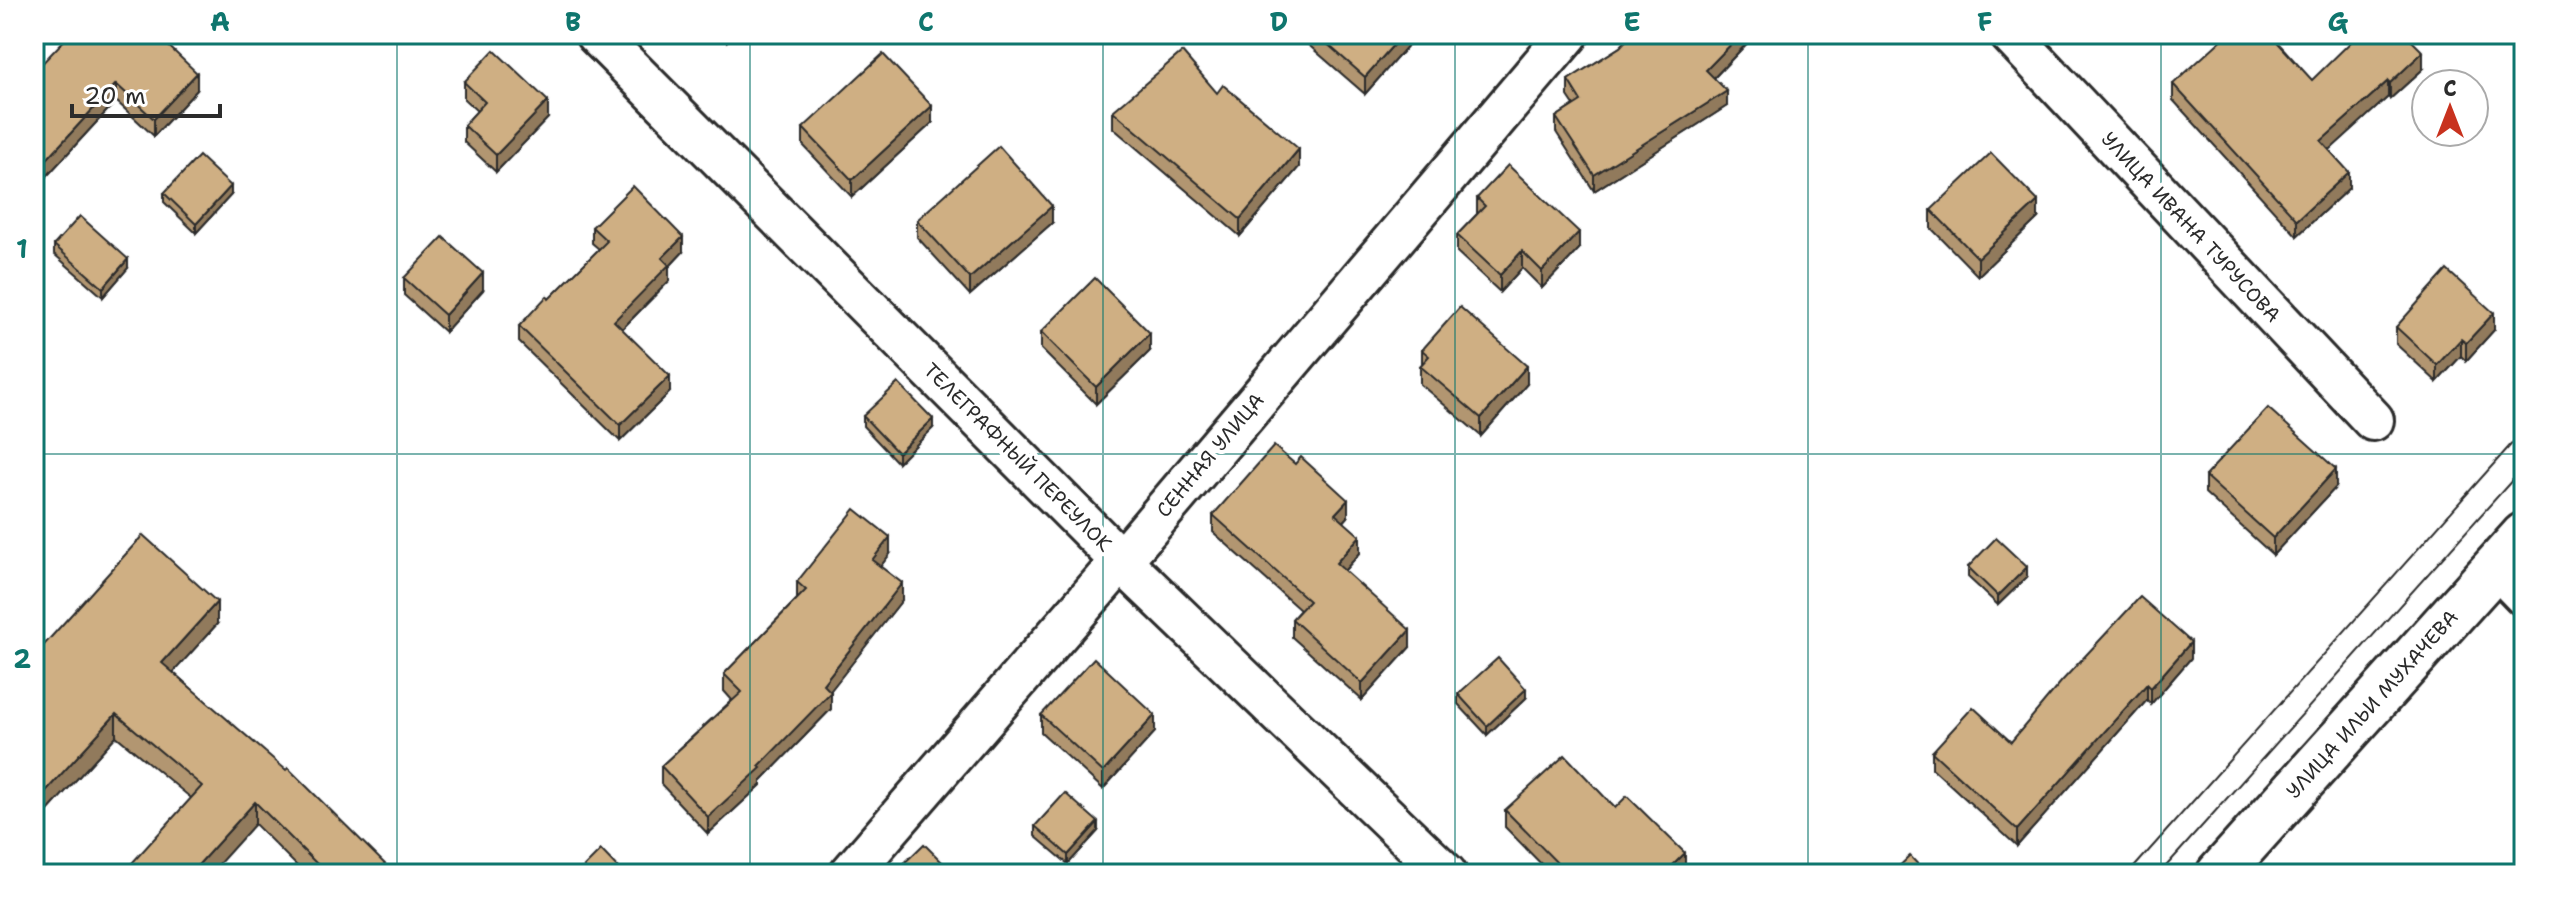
<svg xmlns="http://www.w3.org/2000/svg" width="2558" height="908" font-family="'Shantell Sans',sans-serif">
<rect width="100%" height="100%" fill="#fff"/>
<filter id="ink" filterUnits="userSpaceOnUse"><feTurbulence type="fractalNoise" baseFrequency=".0125" numOctaves="2"/><feDisplacementMap in="SourceGraphic" scale="16" xChannelSelector="R" yChannelSelector="G"/><feConvolveMatrix kernelMatrix="1 2 1 2 8 2 1 2 1" color-interpolation-filters="sRGB"/></filter>
<g filter="url(#ink)">
<g fill="none" stroke-linecap="round" stroke-linejoin="round">
<g stroke="#2b2b2b" stroke-width="46">
<g id="minor">
<path d="M596,34L1121,561L1446,874"/>
<path d="M2010,34L2373,420"/>
<path d="M2496,566L2524,595"/>
<path d="M850,874L1121,561L1568,34"/>
</g>
</g>
<g stroke="#2b2b2b" stroke-width="50">
<path id="tertiary" d="M2219,874L2524,535"/>
</g>
<use href="#minor" stroke="#fff" stroke-width="40"/>
<use href="#tertiary" stroke="#fff" stroke-width="44"/>
<g stroke="#2b2b2b" stroke-width="2">
<path d="M2128,874L2524,430"/>
<path d="M2159,874L2524,467"/>
</g>
</g>
<g fill="#b29671" stroke="#2b2b2b" stroke-width="2">
<path d="M720,34H734L727,41Z"/>
<path d="M1304,34H1418L1365,94L1304,41Z"/>
<path d="M1753,34V37L1714,78L1727,106L1594,191L1556,132V117L1574,105L1568,96V80L1620,47Z"/>
<path d="M2423,69L2390,99L2388,97L2329,150L2349,188L2297,236L2173,100V84L2312,80Z"/>
<path d="M34,72L197,90L154,136L116,101L47,176L34,164Z"/>
<path d="M464,82L548,118L496,172L464,142V125L477,111L464,99Z"/>
<path d="M1217,93L1299,167L1240,236L1113,128V111Z"/>
<path d="M932,123L852,197L803,145V128Z"/>
<path d="M164,193L231,195L196,233L164,202Z"/>
<path d="M1477,198L1579,249L1542,288L1522,268L1500,292L1457,252V235L1477,214Z"/>
<path d="M1931,210L2038,218L1978,276L1931,228Z"/>
<path d="M917,220L1052,223L970,295L917,237Z"/>
<path d="M592,227L683,252L669,267V281L622,329L670,392L620,441L519,342V326L549,299L599,249L592,243Z"/>
<path d="M54,245L128,268L103,297L54,254Z"/>
<path d="M404,278L483,290L445,332L404,295Z"/>
<path d="M2396,327L2494,330L2466,361L2461,356L2437,382L2396,344Z"/>
<path d="M1041,332L1150,351L1096,404L1041,349Z"/>
<path d="M1422,350L1527,384L1481,436L1420,384V366L1422,364Z"/>
<path d="M863,416L933,428L898,463L863,426Z"/>
<path d="M2205,476L2336,487L2273,555L2205,493Z"/>
<path d="M1213,515L1348,517L1344,522L1360,553L1344,571L1410,647L1362,700L1292,637V619L1300,610L1213,532Z"/>
<path d="M890,554L880,567L902,600L830,691L831,709L761,781V785L708,834L661,784V766L732,700L724,691V674L797,599V582Z"/>
<path d="M1968,567L2027,577L1998,605L1968,577Z"/>
<path d="M217,624L173,672L395,874H305L255,824L191,798L116,736L35,825L34,824V656Z"/>
<path d="M2191,658L2151,704L2147,700L2017,846L1932,768V752L2011,742Z"/>
<path d="M1458,694L1526,698L1487,735L1458,704Z"/>
<path d="M1041,715L1155,732L1103,789L1041,732Z"/>
<path d="M1615,808L1685,870L1681,874H1551L1505,827V810Z"/>
<path d="M1035,826L1098,831L1068,864L1035,836Z"/>
</g>
<g fill="#917a5c" stroke="#2b2b2b" stroke-width="2">
<path d="M727,34H734L727,41Z"/>
<path d="M1403,34H1418L1365,94V77Z"/>
<path d="M1741,34H1753V37L1706,86V70Z"/>
<path d="M2423,52V69L2390,99V83Z"/>
<path d="M197,73V90L154,136V119Z"/>
<path d="M2388,81V97L2321,158V141Z"/>
<path d="M116,84V101L47,176V159Z"/>
<path d="M1727,91V106L1594,191V175Z"/>
<path d="M548,101V118L496,172V155Z"/>
<path d="M932,106V123L852,197V180Z"/>
<path d="M1299,149V167L1240,236V219Z"/>
<path d="M2349,172V188L2297,236V220Z"/>
<path d="M231,186V195L196,233V224Z"/>
<path d="M2038,201V218L1978,276V258Z"/>
<path d="M1052,206V223L970,295V278Z"/>
<path d="M1579,232V249L1542,288V271Z"/>
<path d="M683,237V252L669,267V281L614,337V321L662,258Z"/>
<path d="M1522,251V268L1500,292V275Z"/>
<path d="M128,259V268L103,297V288Z"/>
<path d="M483,273V290L445,332V315Z"/>
<path d="M2494,313V330L2466,361V343Z"/>
<path d="M1150,333V351L1096,404V387Z"/>
<path d="M2461,339V356L2437,382V365Z"/>
<path d="M1527,366V384L1481,436V418Z"/>
<path d="M670,376V392L620,441V425Z"/>
<path d="M933,419V428L898,463V453Z"/>
<path d="M2336,469V487L2273,555V538Z"/>
<path d="M1348,500V517L1335,531V514Z"/>
<path d="M1360,536V553L1336,580V563Z"/>
<path d="M890,537V554L872,577V560Z"/>
<path d="M2027,567V577L1998,605V596Z"/>
<path d="M902,583V600L824,699L831,692V709L761,781V785L708,834V817L759,766Z"/>
<path d="M217,602V624L162,685V663Z"/>
<path d="M1410,630V647L1362,700V683Z"/>
<path d="M2191,642V658L2151,704V688Z"/>
<path d="M2147,684V700L2017,846V830Z"/>
<path d="M1526,689V698L1487,735V726Z"/>
<path d="M116,714V736L35,825V803Z"/>
<path d="M1155,715V732L1103,789V772Z"/>
<path d="M255,802V824L210,874H190Z"/>
<path d="M1098,822V831L1068,864V855Z"/>
<path d="M1685,853V870L1681,874H1664Z"/>
</g>
<g fill="#cfaf83" stroke="#2b2b2b" stroke-width="2">
<path d="M70,34H156L197,73L154,119L116,84L47,159L34,146V72Z"/>
<path d="M1316,34H1403L1365,77Z"/>
<path d="M1632,34H1741L1706,70L1727,91L1594,175L1556,117L1581,101L1568,80L1620,47Z"/>
<path d="M2228,34H2270L2312,80L2359,34H2405L2423,52L2390,83L2388,81L2321,141L2349,172L2297,220L2173,84Z"/>
<path d="M494,50L548,101L496,155L464,125L485,102L464,82Z"/>
<path d="M1182,52L1217,93L1223,85L1299,149L1240,219L1113,111Z"/>
<path d="M883,54L932,106L852,180L803,128Z"/>
<path d="M999,146L1052,206L970,278L917,220Z"/>
<path d="M1991,153L2038,201L1978,258L1931,210Z"/>
<path d="M199,156L231,186L196,224L164,193Z"/>
<path d="M1508,165L1579,232L1542,271L1522,251L1500,275L1457,235L1485,206L1477,198Z"/>
<path d="M633,186L683,237L662,258L669,265L614,321L670,376L620,425L519,326L547,296L549,299L607,241L592,227Z"/>
<path d="M80,216L128,259L103,288L54,245Z"/>
<path d="M443,237L483,273L445,315L404,278Z"/>
<path d="M2447,270L2494,313L2466,343L2461,339L2437,365L2396,327Z"/>
<path d="M1095,278L1150,333L1096,387L1041,332Z"/>
<path d="M1460,307L1527,366L1481,418L1420,366L1429,356L1422,350Z"/>
<path d="M898,383L933,419L898,453L863,416Z"/>
<path d="M2268,408L2336,469L2273,538L2205,476Z"/>
<path d="M1274,446L1295,464L1301,457L1348,500L1335,514L1360,536L1336,563L1410,630L1362,683L1292,619L1309,601L1213,515Z"/>
<path d="M855,509L890,537L872,560L902,583L823,684L831,692L759,766L761,768L708,817L661,766L742,692L724,674L806,590L797,582Z"/>
<path d="M143,535L217,602L162,663L286,770L288,768L395,874H327L255,802L190,874H122L202,786L116,714L35,803L34,802V656Z"/>
<path d="M1996,538L2027,567L1998,596L1968,567Z"/>
<path d="M2140,597L2191,642L2151,688L2147,684L2017,830L1932,752L1973,707L2011,742L2061,682Z"/>
<path d="M1094,658L1155,715L1103,772L1041,715Z"/>
<path d="M1498,658L1526,689L1487,726L1458,694Z"/>
<path d="M1565,755L1615,808L1627,796L1685,853L1664,874H1568L1505,810Z"/>
<path d="M1065,793L1098,822L1068,855L1035,826Z"/>
<path d="M924,844L954,874H893Z"/>
<path d="M601,850L624,874H577Z"/>
<path d="M1910,856L1927,874H1891Z"/>
</g>
</g>
<path fill="none" stroke="#0f766e" stroke-width="2" stroke-opacity="0.55" d="M397,34V874M750,34V874M1103,34V874M1455,34V874M1808,34V874M2161,34V874M34,454H2524"/>
<g text-anchor="middle" dominant-baseline="central" stroke-width="8" stroke-linejoin="round" paint-order="stroke">
<g font-size="20" fill="#2b2b2b" stroke="#fff">
<text transform="translate(2191 227) rotate(47)">УЛИЦА ИВАНА ТУРУСОВА</text>
<text transform="translate(1210 455) rotate(-50)">СЕННАЯ УЛИЦА</text>
<text transform="translate(1018 457) rotate(45)">ТЕЛЕГРАФНЫЙ ПЕРЕУЛОК</text>
<text transform="translate(2372 704) rotate(-48)">УЛИЦА ИЛЬИ МУХАЧЕВА</text>
</g>
</g>
<rect width="2558" height="908" fill="none" stroke="#fff" stroke-width="88"/>
<g transform="translate(2450 108)"><circle r="38" fill="#ffffff" stroke="#aaaaaa" stroke-width="2"/>
<path d="M0-6L14 30L0 20L-14 30Z" fill="#c8321e"/>
<text y="-12" font-size="22" font-weight="bold" text-anchor="middle" fill="#2b2b2b">С</text>
</g>
<path d="M72 104v12h148v-12" fill="none" stroke="#2b2b2b" stroke-width="4"/>
<text x="84" y="104" font-size="24" fill="#2b2b2b" stroke="#ffffff" stroke-width="6" paint-order="stroke">20 m</text>
<rect x="44" y="44" width="2470" height="820" fill="none" stroke="#0f766e" stroke-width="3"/>
<g font-size="26" text-anchor="middle" font-weight="bold" fill="#0f766e">
<text x="220" y="31">A</text>
<text x="573" y="31">B</text>
<text x="926" y="31">C</text>
<text x="1279" y="31">D</text>
<text x="1632" y="31">E</text>
<text x="1985" y="31">F</text>
<text x="2338" y="31">G</text>
<text x="22" y="258">1</text>
<text x="22" y="668">2</text>
</g>
</svg>
